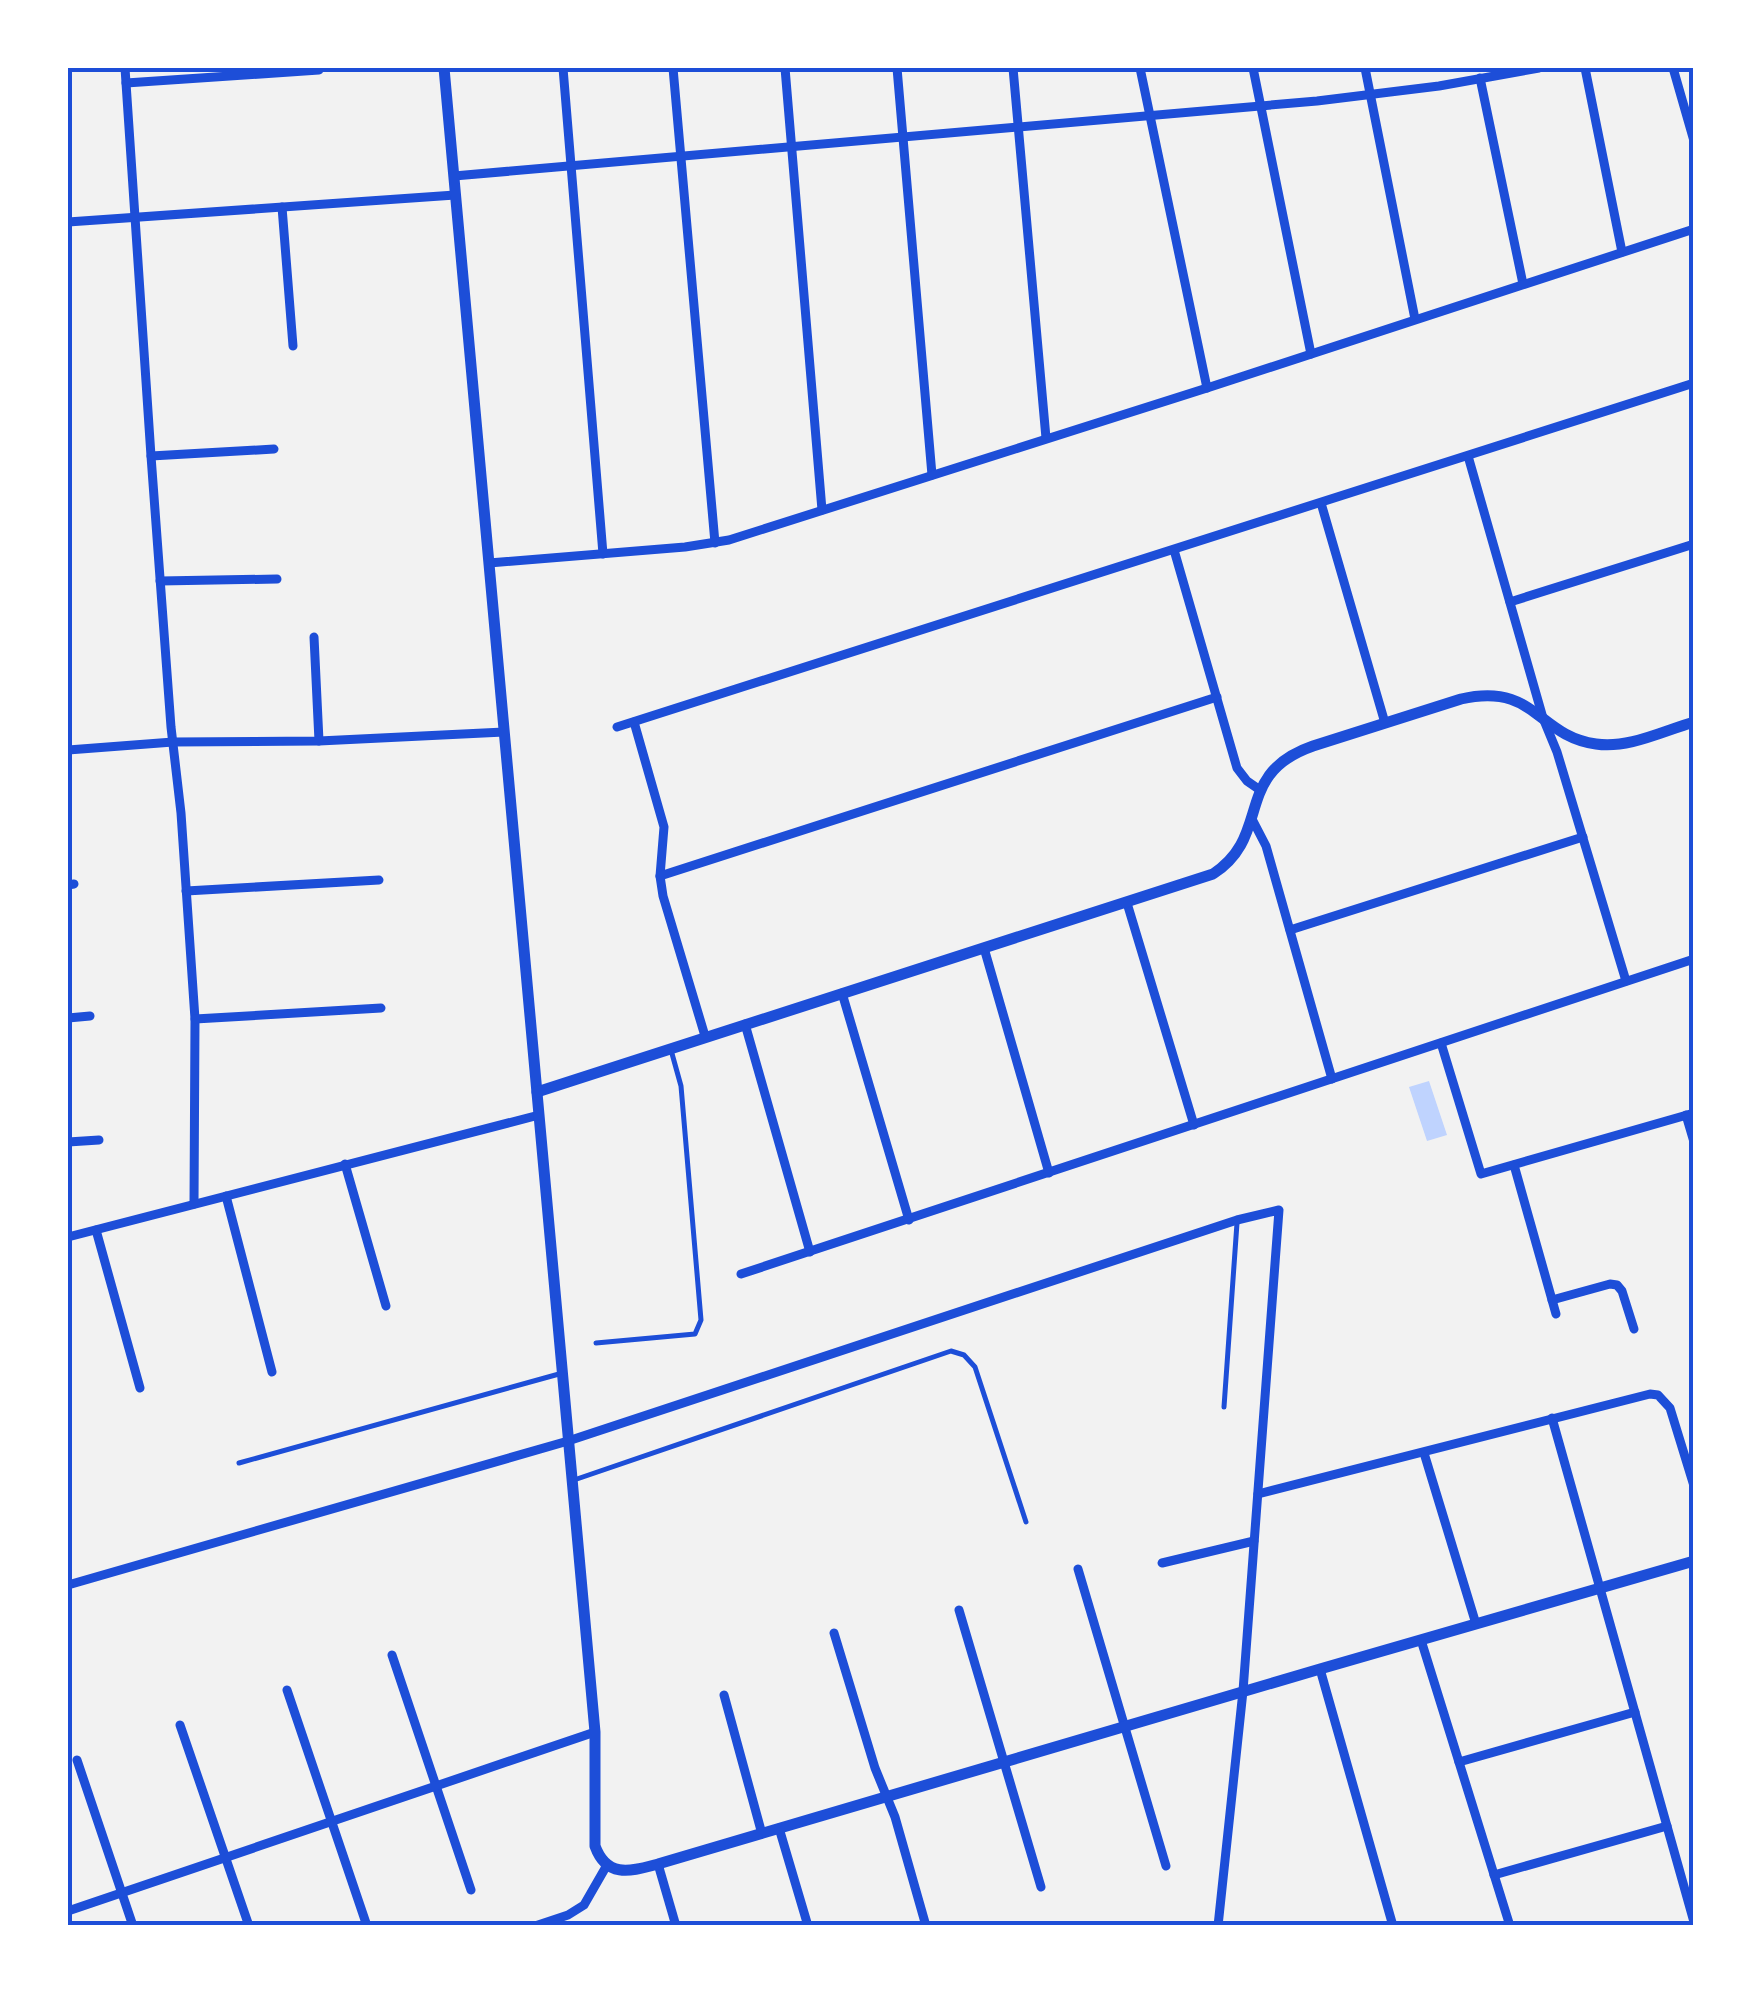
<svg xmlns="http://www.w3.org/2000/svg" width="1761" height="1993" font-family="Signika,sans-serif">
<rect width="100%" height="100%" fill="#f2f2f2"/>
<path fill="#bfd3fe" d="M1429,1081L1447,1135L1427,1141L1409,1087Z"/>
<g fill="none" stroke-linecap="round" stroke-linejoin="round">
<g stroke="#1d4ed8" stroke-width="5">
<path d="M596,1343L695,1334L701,1320L681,1086L671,1050"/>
<path d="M1224,1407L1237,1223"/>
<path d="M239,1463L559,1374"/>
<path d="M574,1480L951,1351L964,1355L975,1367L1026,1522"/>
</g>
<g stroke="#1d4ed8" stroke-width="9">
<path d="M125,68L151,456L171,727L181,813L195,1019L194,1204"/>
<path d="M563,68L603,554"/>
<path d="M673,68L715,543"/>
<path d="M785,68L822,510"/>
<path d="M897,68L932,475"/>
<path d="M1013,68L1046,438"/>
<path d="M1140,68L1207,388"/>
<path d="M1253,68L1311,354"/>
<path d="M1365,68L1415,319"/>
<path d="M1585,68L1622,252"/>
<path d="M1673,68L1694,141"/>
<path d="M1480,78L1523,284"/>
<path d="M126,83L319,70"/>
<path d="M454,176L1317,101L1439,86L1539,68"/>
<path d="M282,207L293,346"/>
<path d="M68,222L455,195"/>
<path d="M151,456L274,449"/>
<path d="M1468,456L1543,718L1557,752L1626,981"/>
<path d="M1321,503L1385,723"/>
<path d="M1174,550L1237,768L1247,781L1260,790"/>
<path d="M489,563L685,547L729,540L1207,388L1694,229"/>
<path d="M160,581L277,579"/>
<path d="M1510,602L1694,544"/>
<path d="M314,637L319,741"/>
<path d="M634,722L664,827L660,876L663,896L705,1036"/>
<path d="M617,727L1694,383"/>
<path d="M68,750L173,742L319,741L504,732"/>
<path d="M1252,819L1266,846L1332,1079"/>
<path d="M660,876L1217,697"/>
<path d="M68,885L74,884"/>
<path d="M186,891L379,880"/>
<path d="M1127,903L1194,1125"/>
<path d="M1290,930L1583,837"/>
<path d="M984,948L1049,1173"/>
<path d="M842,993L909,1220"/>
<path d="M68,1018L90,1016"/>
<path d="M195,1019L381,1008"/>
<path d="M745,1024L810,1252"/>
<path d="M1441,1043L1481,1174L1694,1113"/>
<path d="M1686,1115L1694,1142"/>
<path d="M68,1142L99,1140"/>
<path d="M345,1164L386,1306"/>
<path d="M1514,1165L1556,1314"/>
<path d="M226,1196L272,1372"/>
<path d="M96,1230L140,1388"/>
<path d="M68,1237L539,1115"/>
<path d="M741,1274L1694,959"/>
<path d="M1552,1300L1610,1284L1617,1285L1622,1291L1634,1329"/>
<path d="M1552,1418L1694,1922"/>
<path d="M1424,1453L1476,1624"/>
<path d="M1258,1494L1650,1394L1658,1395L1670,1408L1694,1486"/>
<path d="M1162,1563L1254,1541"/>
<path d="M1078,1569L1166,1866"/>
<path d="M68,1585L568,1441L1237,1220L1279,1210L1243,1691L1218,1926"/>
<path d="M959,1610L1041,1887"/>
<path d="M834,1633L875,1768L895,1817L926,1926"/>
<path d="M1421,1640L1510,1926"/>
<path d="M392,1655L471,1890"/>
<path d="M1320,1669L1393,1926"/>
<path d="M287,1690L367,1926"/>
<path d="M724,1695L762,1834"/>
<path d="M180,1725L249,1926"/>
<path d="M77,1760L133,1926"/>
<path d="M1459,1762L1635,1712"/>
<path d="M779,1828L808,1926"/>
<path d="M658,1864L676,1926"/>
<path d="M1494,1875L1667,1826"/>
<path d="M68,1911L595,1732"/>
<path d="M535,1926L568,1915L584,1905L607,1865"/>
</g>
<g stroke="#1d4ed8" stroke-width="11">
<path d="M444,68L595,1732V1846C607,1879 631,1871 658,1864L1320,1669L1694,1561"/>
<path d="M537,1092L1213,874C1273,835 1232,774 1313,746L1461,699C1536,682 1537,736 1596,744C1628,749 1663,731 1694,722"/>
</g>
</g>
<rect width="1761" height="1993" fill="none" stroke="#ffffff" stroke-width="140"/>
<rect x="70" y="70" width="1621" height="1853" fill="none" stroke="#1d4ed8" stroke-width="4"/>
</svg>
